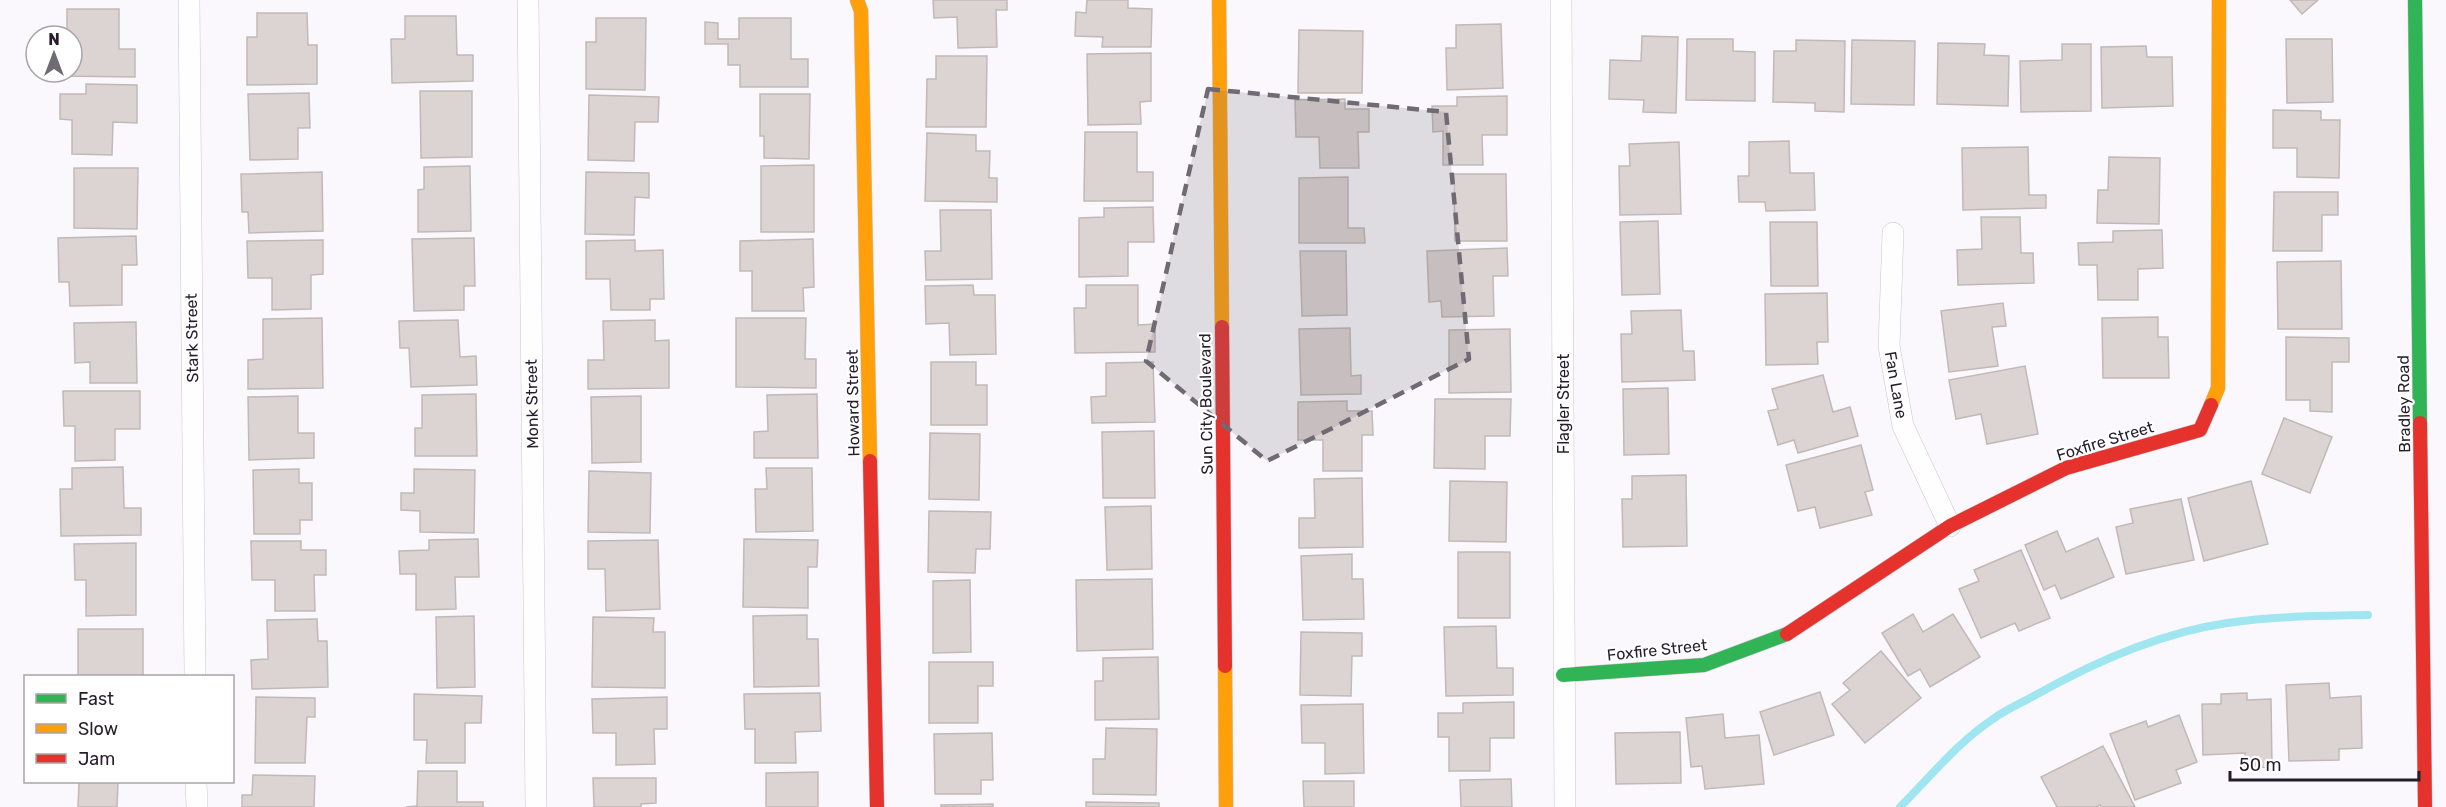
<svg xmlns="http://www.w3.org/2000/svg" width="2446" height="807" font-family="Rubik,sans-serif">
<rect width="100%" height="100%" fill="#fbf8fd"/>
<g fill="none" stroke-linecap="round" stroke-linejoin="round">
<path stroke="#a0e6f0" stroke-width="8" d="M1900,807C1930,777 1957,743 1993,719C2005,710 2019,704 2032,697C2092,663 2159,633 2227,623C2274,616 2321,616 2368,615"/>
</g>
<g fill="#dcd4d2" stroke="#c1b9b7" stroke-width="1.5">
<path d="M933,0H1007V10H996L997,47L958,48L957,17L934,18Z"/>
<path d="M1087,0H1128V8L1152,9L1151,47H1102L1103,37L1075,36L1076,12L1086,13Z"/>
<path d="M2290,0H2318L2302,14Z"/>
<path d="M67,9H119V49H135V77L56,76V72H72V36H56V33H67Z"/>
<path d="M257,13H307L308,45H317V84L247,85V37H257Z"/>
<path d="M405,16H456L457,55H473V81L392,83L391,39H405Z"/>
<path d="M596,18H646L645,90L586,89V42H596Z"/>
<path d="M739,18H791V59H808V87H740V65H728V44H705V22L718,23V39H739Z"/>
<path d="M1501,24L1503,88L1447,90L1446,48H1456V25Z"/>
<path d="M1299,30L1363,31L1362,93H1298Z"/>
<path d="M1642,36L1678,37L1676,113L1643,112L1644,100L1609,99L1610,60L1641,61Z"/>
<path d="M1687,39H1733V51L1755,52V101L1686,100Z"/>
<path d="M2286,39H2332L2333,102L2287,103Z"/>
<path d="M1796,40L1845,41L1844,112L1815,111V103L1773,102L1774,51H1796Z"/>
<path d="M1852,40L1915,41L1914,105L1851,104Z"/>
<path d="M1938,43L1985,44L1984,55L2009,56L2008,106L1937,104Z"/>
<path d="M2062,44H2091V111L2021,112L2020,61L2062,60Z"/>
<path d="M2146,46L2147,57H2172L2173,106L2102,108L2101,47Z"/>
<path d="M1151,53V101L1140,102L1141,124L1088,125L1087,54Z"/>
<path d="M936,56H987L986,127H926L927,79H936Z"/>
<path d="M86,84L137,85V123L113,122L112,155L72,154V120L60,119V94H86Z"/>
<path d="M420,91H472V157L421,158Z"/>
<path d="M309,93L310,128H298V159L250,160L248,94Z"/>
<path d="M760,94H810L809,159L764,158V136H760Z"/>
<path d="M589,95L659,97L658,122H635L634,161L588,160Z"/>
<path d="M1507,96V135H1482L1483,165H1443V131L1433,132L1432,106H1457V97Z"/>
<path d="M1345,99V109H1369V132H1358L1359,168H1320L1319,137H1296L1295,100Z"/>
<path d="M2273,110L2321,111V120H2340L2339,178L2297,177V148H2273Z"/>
<path d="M1085,132H1137V172H1153V201H1084Z"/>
<path d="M927,133L976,135V151H990L989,178H997V202L925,201Z"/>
<path d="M1789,141L1790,173H1814L1815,210L1766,211L1765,202H1739L1738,176H1749V142Z"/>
<path d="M1679,142L1681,214L1620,215L1619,166H1630L1629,144Z"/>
<path d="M2028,147L2029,195H2046V208L1963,210L1962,148Z"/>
<path d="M2109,157L2160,158L2159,224L2097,223L2098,190H2108Z"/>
<path d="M814,165V232H761V166Z"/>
<path d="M470,166L471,231L418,232V190L424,189V167Z"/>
<path d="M74,168H138L137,229L74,228Z"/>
<path d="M322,172L323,231L249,233L248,212H242L241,174Z"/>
<path d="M586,172L649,173V198L635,197L634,235L585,234Z"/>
<path d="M1454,174H1506L1507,241H1455Z"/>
<path d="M1348,177V228H1364L1365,243H1299V178Z"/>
<path d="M2274,192H2338V215H2322V251H2273Z"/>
<path d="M1153,207L1154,242H1128V276L1079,277V218L1104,217V208Z"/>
<path d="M940,210H991L992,279L926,280L925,251H941Z"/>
<path d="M1981,217H2020L2021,253H2033L2034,283L1958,285L1957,250L1982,249Z"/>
<path d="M1658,221L1660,294L1622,295L1620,222Z"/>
<path d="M1770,222H1817L1818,286H1771Z"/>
<path d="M2162,230L2163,268L2138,269V300H2098L2097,265H2079L2078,243L2113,242V231Z"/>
<path d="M136,236L137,265H122V305L70,306L69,282H59L58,238Z"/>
<path d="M474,238L475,286H464V310L414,311L412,239Z"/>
<path d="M813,239L814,287L803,288L804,311H752V271H740V241Z"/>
<path d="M323,240V274L311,275V309L272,310V278H248L247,241Z"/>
<path d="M635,240V251L663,250L664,299H650V310H611L610,279H586V241Z"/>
<path d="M1507,248L1508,276H1493L1494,316L1442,317L1441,301L1429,302L1427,251Z"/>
<path d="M1300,251H1346L1347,315L1302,316Z"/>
<path d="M2341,261L2342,329H2278L2277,262Z"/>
<path d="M973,285L974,295H995L996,354L950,355L949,323L926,324L925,286Z"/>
<path d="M1086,285H1138V325L1155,324V352L1075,353L1074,308H1086Z"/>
<path d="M1827,293L1828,342H1817L1818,364L1766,365L1765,294Z"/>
<path d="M2003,303L2006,326L1992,327L1998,366L1949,372L1941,311Z"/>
<path d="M1681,310L1683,351H1694L1695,380L1622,382L1621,334H1632L1631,311Z"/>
<path d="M2158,317V337H2168L2169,378H2103L2102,318Z"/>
<path d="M322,318L323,388L248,389V360L263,359V319Z"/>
<path d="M736,318H806L805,359H816V388L736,387Z"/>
<path d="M458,320L460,357L476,356L477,385L411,387L409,348H400L399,321Z"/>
<path d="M655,320V341L669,340V388L588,389V360H604L603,321Z"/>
<path d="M136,322L137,383H90V362L75,363L74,323Z"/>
<path d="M1350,328L1351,376L1361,375V394L1301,395L1299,329Z"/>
<path d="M1510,329L1511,392L1449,393V330Z"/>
<path d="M2286,337L2349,338V362H2332V412L2310,411V400H2286Z"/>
<path d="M931,362H976V385H987V425H931Z"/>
<path d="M1153,362L1155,422L1092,423L1091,397L1106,396V363Z"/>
<path d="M2025,366L2038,434L1987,444L1981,414L1956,419L1949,380Z"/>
<path d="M1823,375L1833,412L1850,407L1858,436L1798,453L1794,440L1778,445L1768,411L1778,409L1772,389Z"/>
<path d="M1668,388L1669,454L1624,455L1623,389Z"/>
<path d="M63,391H140V429H115V460L75,461V426H64Z"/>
<path d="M476,394L477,456H415V428H422V395Z"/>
<path d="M817,394L818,458H754V432L768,431L767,395Z"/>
<path d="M298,396V433H314V458L249,460L248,397Z"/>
<path d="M641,396V462L592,463L591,397Z"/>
<path d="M1435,399H1511L1510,436H1485V469L1434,468Z"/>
<path d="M1347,401V411H1372L1373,435H1362V471H1323V440H1298V402Z"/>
<path d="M2284,418L2332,437L2310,493L2262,474Z"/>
<path d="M1154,431L1155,498H1103L1102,432Z"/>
<path d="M930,433L980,434L979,500L929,499Z"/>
<path d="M1861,445L1873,490L1865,492L1872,515L1820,528L1815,507L1798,511L1786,465Z"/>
<path d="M123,467L124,508H141V535L61,536L60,489H72V468Z"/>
<path d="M766,468H812L813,531L756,532L755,489H767Z"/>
<path d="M299,469V483H312V520H300V534H254L253,470Z"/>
<path d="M414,469L475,470L474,533L420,532V511L401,510V493H414Z"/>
<path d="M589,471L651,473L650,533L588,532Z"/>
<path d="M1686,475L1687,546L1623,547L1622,499H1632V476Z"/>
<path d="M1362,478L1363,547L1299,548V518H1315L1314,479Z"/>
<path d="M1450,481L1507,482L1506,542L1449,541Z"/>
<path d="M2251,481L2268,544L2204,561L2188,498Z"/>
<path d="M2181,499L2194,560L2126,574L2116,527L2133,523L2130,509Z"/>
<path d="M1151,506L1152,569L1107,570L1105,507Z"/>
<path d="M929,511L991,512L990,549H976L975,573L928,572Z"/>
<path d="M2057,531L2066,552L2098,538L2114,577L2061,599L2055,585L2044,590L2025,545Z"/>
<path d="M478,539L479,577H455L456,609L416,610V574H400L399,551L429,550V540Z"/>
<path d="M744,539L818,540L817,567H808V608L743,607Z"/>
<path d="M658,540L660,609L606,611L605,569H588V541Z"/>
<path d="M251,541H301V550H326V575H314L315,611H275V580H252Z"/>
<path d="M136,543V615L86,616V580H75L74,544Z"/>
<path d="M2021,550L2050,618L2019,631L2015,623L1981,638L1959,589L1979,581L1974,570Z"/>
<rect x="1458" y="552" width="52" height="66"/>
<path d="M1352,554V579H1363L1364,619L1303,620L1301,556Z"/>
<path d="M1152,579L1153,649L1077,651L1076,580Z"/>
<path d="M970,580L971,652L933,653V581Z"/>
<path d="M1913,614L1923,632L1953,614L1980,657L1930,687L1920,669L1908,676L1882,633Z"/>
<path d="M807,615V639H818L819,686L754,687L753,616Z"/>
<path d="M474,616L475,687L437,688L436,617Z"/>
<path d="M593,617L654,618L653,632H665V688L592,687Z"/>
<path d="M317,619L318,641H327L328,687L252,689L251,660L268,659L267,620Z"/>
<path d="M1496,626L1497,668H1513V695L1446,696L1444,627Z"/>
<rect x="78" y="629" width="65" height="47"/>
<path d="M1301,632L1362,633V656H1352L1351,696L1300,695Z"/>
<path d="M1881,651L1921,698L1865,743L1832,704L1850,690L1843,683Z"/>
<path d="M1158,657L1159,719L1095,720V681H1103V658Z"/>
<path d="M929,662H993V686H978V723H929Z"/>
<path d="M2329,683L2330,698L2361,696L2362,748L2339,749V760L2289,761L2286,685Z"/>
<path d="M1820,692L1834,735L1774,755L1760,712Z"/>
<path d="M820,693L821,731L795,732L796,763H755V729H745L744,694Z"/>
<path d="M2247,693V700L2271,699L2272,767L2245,768V753L2203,755L2202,704H2221V694Z"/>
<path d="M414,694L482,696L481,723H465V763H426L427,740H414Z"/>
<path d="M256,697L315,698V717H307L305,763H255Z"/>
<path d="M667,697V729H654L655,764L616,765V733H593L592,699Z"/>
<path d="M1514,702V738H1490V771H1449V737H1438V713H1463V703Z"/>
<path d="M1363,704L1364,773L1325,774V743H1302L1301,705Z"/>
<path d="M1723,714L1725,738L1759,735L1764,784L1705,789L1702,766L1691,767L1686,718Z"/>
<path d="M2179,715L2197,762L2176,770L2181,783L2135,800L2110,734L2146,721L2148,727Z"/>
<path d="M1106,728L1157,729L1156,795L1093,794V759H1105Z"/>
<path d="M1680,732L1681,783L1616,784L1615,733Z"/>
<path d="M992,733L993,780H981V794H935L934,734Z"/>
<path d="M2103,746L2135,807H2101L2100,805L2096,807H2057L2041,777Z"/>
<path d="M418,771H457V802H483V807H406L417,806Z"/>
<path d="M818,772V807H766V773Z"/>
<path d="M253,775L315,776L314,807H242V795H252Z"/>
<path d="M593,778H656V803L641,804V807H594Z"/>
<path d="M1511,779L1512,807H1461L1460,780Z"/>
<path d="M1303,781H1354V807H1304Z"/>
<path d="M79,782H118L117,807H78Z"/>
<path d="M1086,802L1159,803V807H1086Z"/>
<path d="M993,804V807H941V805Z"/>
</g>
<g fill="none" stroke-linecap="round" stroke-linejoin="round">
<g stroke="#cbc6cf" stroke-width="22">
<g id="street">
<path d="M189,0L195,676"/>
<path d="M528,0L536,807"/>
<path d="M1561,0L1565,807"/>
<path d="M1893,233L1889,346L1903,426L1950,526"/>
<path d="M196,782L197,807"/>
</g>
</g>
<g stroke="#cbc6cf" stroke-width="15">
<g id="fast">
<path d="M2415,0L2420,423"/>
<path d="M1563,675L1704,665L1787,634"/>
</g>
</g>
<g stroke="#cbc6cf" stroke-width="15">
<g id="slow">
<path d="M857,0L861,11L870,461"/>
<path d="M1219,0L1222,327"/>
<path d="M2211,405L2218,388L2219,0"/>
<path d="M1225,666L1226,807"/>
</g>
</g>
<g stroke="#cbc6cf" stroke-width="15">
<g id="jam">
<path d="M1222,327L1225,666"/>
<path d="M2420,423L2425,807"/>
<path d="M870,461L877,807"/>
<path d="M1787,634L1950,526L2066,468L2200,430L2211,405"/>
</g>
</g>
<use href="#street" stroke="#fefeff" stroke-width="21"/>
<use href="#fast" stroke="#30b455" stroke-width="14"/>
<use href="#slow" stroke="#ff9f0a" stroke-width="14"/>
<use href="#jam" stroke="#e5322d" stroke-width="14"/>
</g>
<path fill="#706a74" fill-opacity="0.2" stroke="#706a74" stroke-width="4.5" stroke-dasharray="12 8" stroke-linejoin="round" d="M1208,89L1446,112L1469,359L1267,461L1146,361Z"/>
<g text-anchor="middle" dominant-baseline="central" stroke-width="4.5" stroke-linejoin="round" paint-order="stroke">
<g font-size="16" fill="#251e2a" stroke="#fff">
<text transform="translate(192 338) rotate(-91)">Stark Street</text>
<text transform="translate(1896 385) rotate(80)">Fan Lane</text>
<text transform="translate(853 403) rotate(-91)">Howard Street</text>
<text transform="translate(532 404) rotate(-91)">Monk Street</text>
<text transform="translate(1206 404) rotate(-91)">Sun City Boulevard</text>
<text transform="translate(1563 404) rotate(-90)">Flagler Street</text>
<text transform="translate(2404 404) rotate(-91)">Bradley Road</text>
<text transform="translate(2105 441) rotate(-17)">Foxfire Street</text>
<text transform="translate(1657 650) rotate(-6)">Foxfire Street</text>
</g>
</g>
<rect x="24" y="675" width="210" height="108" fill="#ffffff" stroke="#a8a5aa" stroke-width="1.5"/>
<rect x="36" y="694" width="30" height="9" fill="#30b455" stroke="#a8a5aa" stroke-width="1.5"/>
<text x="78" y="705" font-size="18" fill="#251e2a">Fast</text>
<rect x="36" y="724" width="30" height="9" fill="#ff9f0a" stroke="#a8a5aa" stroke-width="1.5"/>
<text x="78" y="735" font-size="18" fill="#251e2a">Slow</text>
<rect x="36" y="754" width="30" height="9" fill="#e5322d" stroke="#a8a5aa" stroke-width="1.5"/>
<text x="78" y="765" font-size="18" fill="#251e2a">Jam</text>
<g transform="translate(54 54)"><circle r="28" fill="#ffffff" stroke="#a8a5aa" stroke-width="1.5"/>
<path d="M0-4.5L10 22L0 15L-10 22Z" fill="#706a74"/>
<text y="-9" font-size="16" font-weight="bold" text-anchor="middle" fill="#251e2a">N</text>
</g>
<path d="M2230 771v9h189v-9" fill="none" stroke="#251e2a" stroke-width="3"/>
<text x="2239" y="771" font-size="18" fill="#251e2a" stroke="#ffffff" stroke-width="4.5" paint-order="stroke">50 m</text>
</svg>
